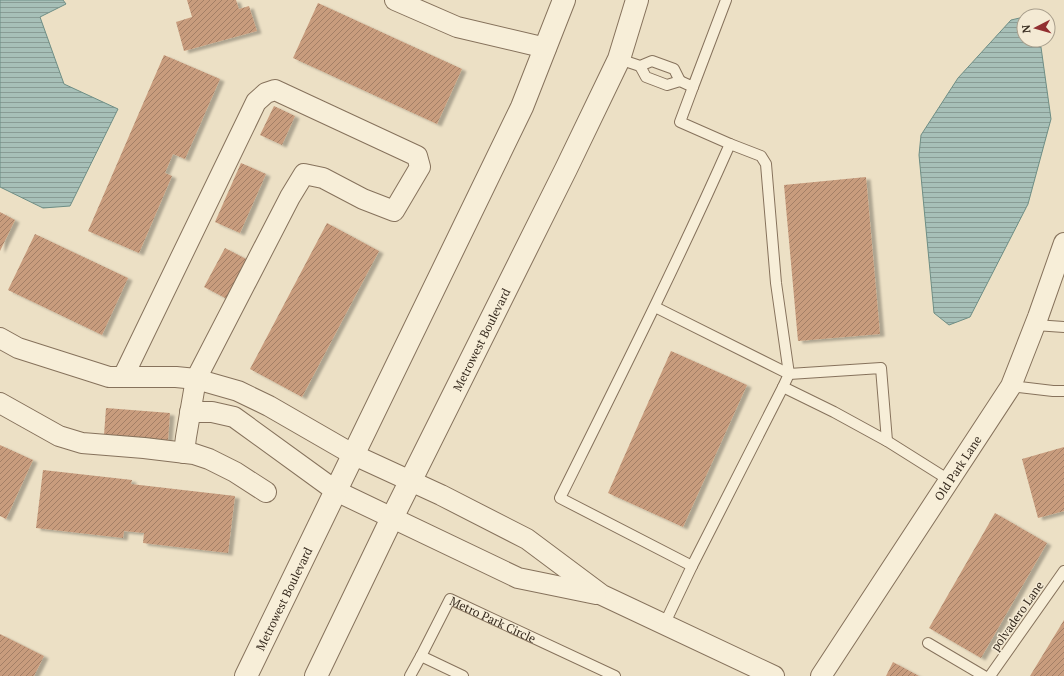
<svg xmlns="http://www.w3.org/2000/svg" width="1064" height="676" font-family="'PT Serif',serif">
<defs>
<pattern id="water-rules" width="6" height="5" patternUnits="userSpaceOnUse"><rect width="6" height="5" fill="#a7c0b8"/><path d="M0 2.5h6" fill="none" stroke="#899c95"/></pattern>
<pattern id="building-hatch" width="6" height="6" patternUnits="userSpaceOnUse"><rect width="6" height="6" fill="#c89c7d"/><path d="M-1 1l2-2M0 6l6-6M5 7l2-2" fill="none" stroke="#a37f66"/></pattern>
<filter id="shadow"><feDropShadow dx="4.5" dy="2.5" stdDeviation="1" flood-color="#0004"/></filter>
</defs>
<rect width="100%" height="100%" fill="#ece0c5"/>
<g fill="url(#water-rules)" stroke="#6e8e85">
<path d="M0,0H63L66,4L40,17L64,84L118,109L70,206L43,208L0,187Z"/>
<path d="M1024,17V40H1040L1051,119L1028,204L970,317L949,325L934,313L919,155L921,135L958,78L1011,20Z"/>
</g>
<g fill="url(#building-hatch)" filter="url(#shadow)">
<path d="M187,0H236L239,9L249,6L257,31L184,51L176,22L192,17Z"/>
<path d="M318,3L462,69L437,124L293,58Z"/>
<path d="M164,55L220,79L185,159L173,154L165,173L172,176L139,253L88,231Z"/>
<path d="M274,106L295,116L282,145L260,135Z"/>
<path d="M241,163L266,174L240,233L215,222Z"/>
<path d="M866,177L880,334L798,341L784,185Z"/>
<path d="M0,212L15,220L0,251Z"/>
<path d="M327,223L379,251L302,397L250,369Z"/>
<path d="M35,234L128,278L102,335L8,290Z"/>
<path d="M225,248L248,260L227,299L204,287Z"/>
<path d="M671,351L747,385L683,527L608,493Z"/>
<path d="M106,408L170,413L168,440L104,435Z"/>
<path d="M0,445L33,460L6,519L0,516Z"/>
<path d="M1064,447V511L1038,518L1022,459Z"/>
<path d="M43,470L132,480L131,484L235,496L228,553L143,543L144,533L124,531L123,538L36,528Z"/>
<path d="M995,513L1047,543L981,658L929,628Z"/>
<path d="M1064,620V676H1030Z"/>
<path d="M0,634L44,656L34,676H0Z"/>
<path d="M893,662L919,676H886Z"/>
</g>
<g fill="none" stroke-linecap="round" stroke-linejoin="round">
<g stroke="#86725c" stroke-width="12">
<g id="service">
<path d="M619,59L640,66L652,61L674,69L680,81"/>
<path d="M640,66L646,77L667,85L680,81L693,87L726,0"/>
<path d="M693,87L680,122L730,144L761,156L766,164L776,283L789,374L881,368L887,441"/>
<path d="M655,307L789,374L783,387L834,412L887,441L949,480"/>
<path d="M1035,325L1064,327"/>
<path d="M1011,386L1053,391H1064"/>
<path d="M692,566L560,498C618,381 677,264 730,144"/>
<path d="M664,625L692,566L783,387"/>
<path d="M928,643L984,676"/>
<path d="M410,676L421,656"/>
<path id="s1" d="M463,676L421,656L450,599L615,676"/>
<path d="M990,676L1064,571"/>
</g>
</g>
<g stroke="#86725c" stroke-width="22">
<g id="minor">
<path d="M395,0L457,27L546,48"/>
<path d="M0,338L18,348L109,377H176L196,379L238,391L269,406L354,455L441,495L527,539L602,595L774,676"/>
<path d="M123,377L256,102L266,93L275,90L417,156L420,167L394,211L363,199L323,178L304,174L290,197L196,379L186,437L184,453"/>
<path d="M0,403L59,436L82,443L144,448L194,454L209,459L235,472L266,492"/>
<path d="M190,412H212L234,417L336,491L518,578L596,594"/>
<path id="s2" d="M821,676L1011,386L1038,317L1064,243"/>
</g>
</g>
<g stroke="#86725c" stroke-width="24">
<g id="tertiary">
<path id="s3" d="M246,676L522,107L564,0"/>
<path id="s4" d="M316,676L392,518L566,169L619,59L637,0"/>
</g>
</g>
<use href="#service" stroke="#f7eed8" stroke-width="10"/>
<use href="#minor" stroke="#f7eed8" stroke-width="20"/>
<use href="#tertiary" stroke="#f7eed8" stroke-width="22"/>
</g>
<g text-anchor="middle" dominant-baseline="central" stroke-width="3" stroke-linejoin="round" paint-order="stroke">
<g font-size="12" fill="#372b1f" stroke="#f4ead4">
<text stroke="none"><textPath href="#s4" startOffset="375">Metrowest Boulevard</textPath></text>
<text stroke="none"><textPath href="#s2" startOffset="249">Old Park Lane</textPath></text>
<text stroke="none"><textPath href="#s3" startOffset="86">Metrowest Boulevard</textPath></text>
<text transform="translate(1017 616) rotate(-55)">polvadero Lane</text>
<text stroke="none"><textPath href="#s1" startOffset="158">Metro Park Circle</textPath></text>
</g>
</g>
<g transform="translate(1036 28) rotate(264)"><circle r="19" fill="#f4ead4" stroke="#a89e8c"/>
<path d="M0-3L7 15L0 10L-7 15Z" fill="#922f31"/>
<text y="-6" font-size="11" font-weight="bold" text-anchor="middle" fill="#372b1f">N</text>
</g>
</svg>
